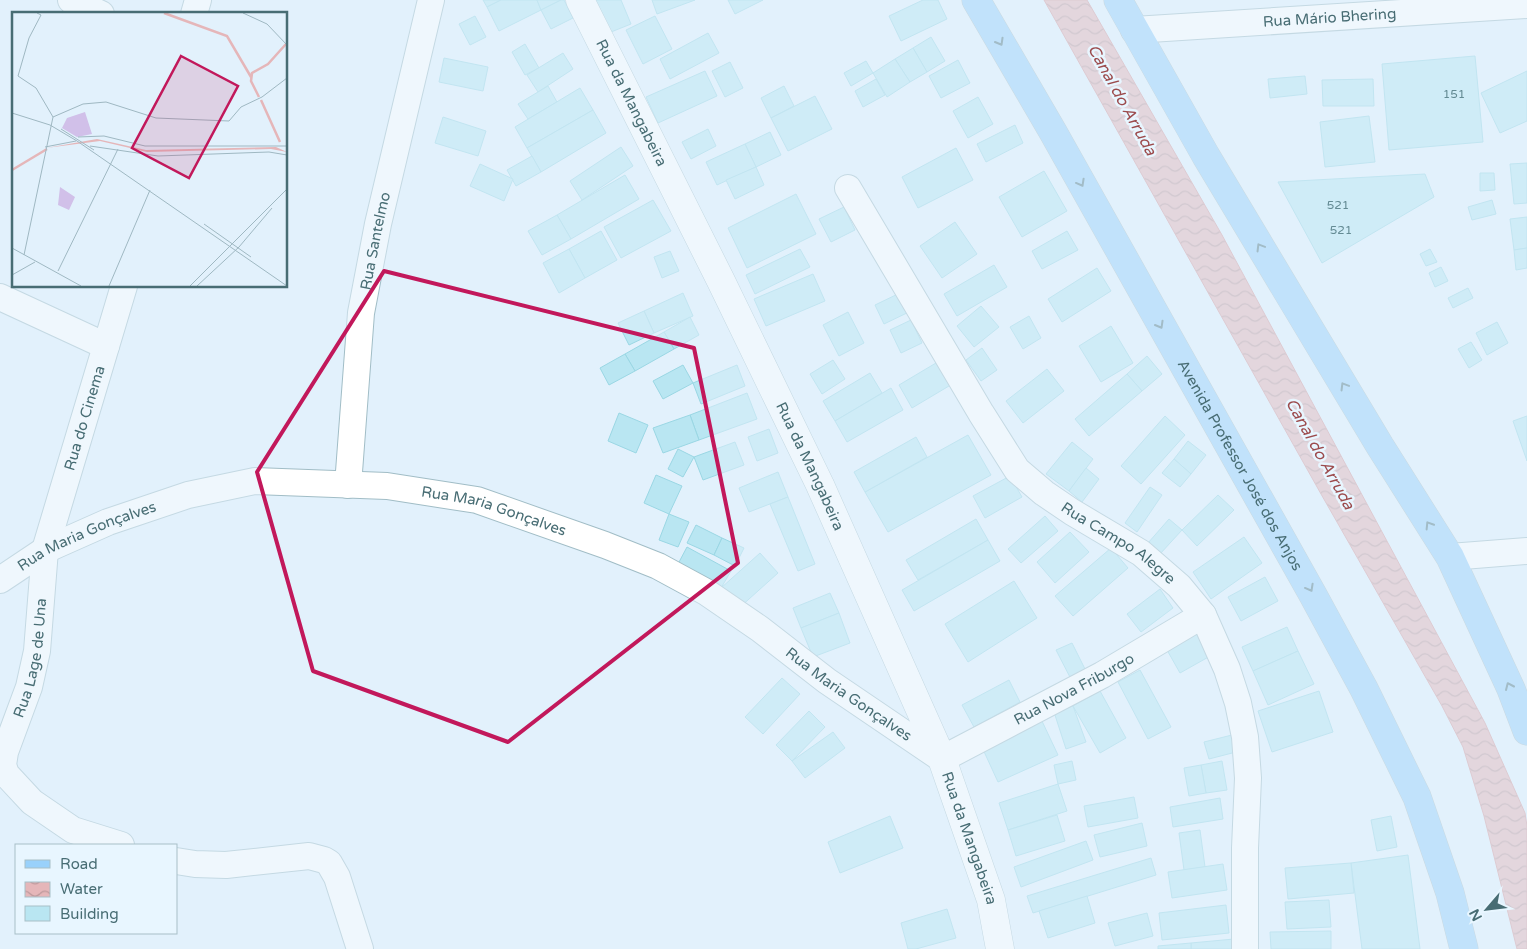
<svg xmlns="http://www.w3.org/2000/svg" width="1527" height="949" font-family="'Varela Round',sans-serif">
<defs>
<pattern id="water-waves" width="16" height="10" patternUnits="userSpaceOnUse" patternTransform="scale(1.25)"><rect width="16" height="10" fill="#e5b6b9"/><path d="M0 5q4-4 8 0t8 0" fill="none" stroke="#bc989b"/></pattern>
</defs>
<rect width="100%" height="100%" fill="#e2f1fc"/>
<path fill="url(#water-waves)" stroke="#d79d9f" d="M1044,0H1087L1222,235L1485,723L1525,813L1527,826V949H1517L1484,816L1463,747L1442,706L1321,494Z"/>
<g fill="#b9e6f2" stroke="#9ad7e4">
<path d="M483,0H501L487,7Z"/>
<path d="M501,0H537L541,10L499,31L487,7Z"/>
<path d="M537,0H561L541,10Z"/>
<path d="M561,0H564L573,18L551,29L541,10Z"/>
<path d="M592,0H621L631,24L606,34Z"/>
<path d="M652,0H695L657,14Z"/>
<path d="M728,0H763L735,14Z"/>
<path d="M923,0H938L947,19L901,41L889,16Z"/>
<path d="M475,16L486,37L470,45L459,24Z"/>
<path d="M655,16L672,49L643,64L626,30Z"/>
<path d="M708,33L719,53L670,79L660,59Z"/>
<path d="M931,37L945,61L927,72L913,48Z"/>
<path d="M525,44L539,68L525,75L512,52Z"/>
<path d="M913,48L927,72L910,82L895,59Z"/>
<path d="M563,53L573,69L538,92L527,75Z"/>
<path d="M1475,56L1483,142L1389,150L1382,64Z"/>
<path d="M444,58L488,67L483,91L439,82Z"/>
<path d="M895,59L910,82L887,97L873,73Z"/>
<path d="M958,60L970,83L941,98L929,76Z"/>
<path d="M866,61L873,73L851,86L844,73Z"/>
<path d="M730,62L743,88L725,97L712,71Z"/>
<path d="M705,71L717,96L658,123L646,97Z"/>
<path d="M1527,71V121L1500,133L1481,93Z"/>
<path d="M1305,76L1307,94L1270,98L1268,79Z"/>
<path d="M876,79L885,95L863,107L855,91Z"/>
<path d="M1373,79L1374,106H1323L1322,80Z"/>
<path d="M548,86L557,102L528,119L518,104Z"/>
<path d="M784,86L794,106L771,118L761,98Z"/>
<path d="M580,88L593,110L527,148L515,127Z"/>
<path d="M815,96L832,129L788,151L771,118Z"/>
<path d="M978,97L993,124L968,138L953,111Z"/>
<path d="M593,110L606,133L541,172L527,148Z"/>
<path d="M1369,116L1375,162L1325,167L1320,122Z"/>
<path d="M443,117L486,131L478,156L435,143Z"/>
<path d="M1015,125L1023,143L986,162L977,144Z"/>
<path d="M708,129L716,146L691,159L682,142Z"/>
<path d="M770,132L781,155L756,167L745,144Z"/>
<path d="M745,144L756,167L717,185L706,162Z"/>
<path d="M621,147L633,166L582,200L570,181Z"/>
<path d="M956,148L973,180L918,208L902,177Z"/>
<path d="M532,156L541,172L516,186L507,170Z"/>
<path d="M1527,163V203L1514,204L1510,164Z"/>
<path d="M480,164L513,179L504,201L470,186Z"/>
<path d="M756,167L764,185L735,199L726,180Z"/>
<path d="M1044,171L1067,211L1022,237L999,197Z"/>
<path d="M1480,173H1494L1495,190L1480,191Z"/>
<path d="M1425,174L1434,197L1322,263L1278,182Z"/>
<path d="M625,175L639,199L571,239L557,215Z"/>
<path d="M796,194L816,234L747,268L728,228Z"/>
<path d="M653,200L671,231L621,258L604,227Z"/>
<path d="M1492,200L1496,214L1472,220L1468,207Z"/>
<path d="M844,207L855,230L831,242L819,219Z"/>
<path d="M557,215L571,239L542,255L528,231Z"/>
<path d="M1527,217V248L1514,250L1510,219Z"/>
<path d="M955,222L977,254L942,278L920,246Z"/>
<path d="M601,231L617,260L585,278L569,249Z"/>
<path d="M1067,231L1078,250L1042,269L1032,251Z"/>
<path d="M1527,248V268L1516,270L1514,250Z"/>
<path d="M569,249L585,278L559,293L543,263Z"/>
<path d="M800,249L810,267L755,294L746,275Z"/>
<path d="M1430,249L1437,262L1426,266L1420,254Z"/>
<path d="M670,251L679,271L662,278L654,257Z"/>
<path d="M994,265L1007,287L957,316L944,294Z"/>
<path d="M1441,267L1448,281L1435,287L1429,273Z"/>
<path d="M1097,268L1111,291L1062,322L1048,299Z"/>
<path d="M813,274L825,301L766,326L754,299Z"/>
<path d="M1468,288L1473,298L1453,308L1448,298Z"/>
<path d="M902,292L911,311L884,324L875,305Z"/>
<path d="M683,293L693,316L654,333L644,311Z"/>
<path d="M981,306L999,327L974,347L957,326Z"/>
<path d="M644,311L654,333L629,345L618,323Z"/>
<path d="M848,312L864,343L839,356L823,325Z"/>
<path d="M1029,316L1041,338L1023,349L1010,327Z"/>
<path d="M690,317L699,335L674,349L664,332Z"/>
<path d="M911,320L922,343L901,353L890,330Z"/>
<path d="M1497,322L1508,343L1487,355L1476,333Z"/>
<path d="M1111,326L1133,363L1101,382L1079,346Z"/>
<path d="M664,332L674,349L635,371L625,354Z"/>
<path d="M1471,342L1482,360L1469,368L1458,349Z"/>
<path d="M982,348L997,370L981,381L966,360Z"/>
<path d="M625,354L635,371L609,385L600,368Z"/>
<path d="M1147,356L1162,374L1142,391L1127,374Z"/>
<path d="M833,360L845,379L822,394L810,374Z"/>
<path d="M941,360L954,383L912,408L899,385Z"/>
<path d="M683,365L693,383L663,399L653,381Z"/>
<path d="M737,365L745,386L701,404L693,383Z"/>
<path d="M1047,369L1064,391L1023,423L1006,401Z"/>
<path d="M870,373L882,393L835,421L823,401Z"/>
<path d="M1127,374L1142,391L1089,436L1075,419Z"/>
<path d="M891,388L903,410L847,442L835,421Z"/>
<path d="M747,393L757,419L699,440L690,415Z"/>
<path d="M619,413L648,425L636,453L608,441Z"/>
<path d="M690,415L699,440L663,453L653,428Z"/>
<path d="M1165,416L1185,435L1141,484L1121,466Z"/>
<path d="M1527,416V461L1513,421Z"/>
<path d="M769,429L778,453L757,461L748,437Z"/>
<path d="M968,435L991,475L888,532L865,492Z"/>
<path d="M916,437L927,457L865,492L854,472Z"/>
<path d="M1188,441L1206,455L1191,474L1174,459Z"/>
<path d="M735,442L744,465L703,480L694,457Z"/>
<path d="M1072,442L1093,459L1069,491L1046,474Z"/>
<path d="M678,449L694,457L683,477L668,469Z"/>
<path d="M1174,459L1191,474L1180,487L1162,473Z"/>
<path d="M1086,468L1099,479L1082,502L1069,491Z"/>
<path d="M778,472L788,497L749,512L739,488Z"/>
<path d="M656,475L682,486L669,514L644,503Z"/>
<path d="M1010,476L1022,497L985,518L973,496Z"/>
<path d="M1150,487L1162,495L1137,532L1125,523Z"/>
<path d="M1218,495L1234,510L1197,546L1182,530Z"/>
<path d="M788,497L815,564L798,571L770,504Z"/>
<path d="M669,514L689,522L678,547L659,540Z"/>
<path d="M1045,516L1058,531L1021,563L1008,549Z"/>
<path d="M976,519L988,540L918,580L906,560Z"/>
<path d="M1169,519L1182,530L1160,554L1148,543Z"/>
<path d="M696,525L722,538L714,555L687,543Z"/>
<path d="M1070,532L1089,552L1055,583L1037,562Z"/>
<path d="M1244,537L1262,563L1211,599L1193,572Z"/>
<path d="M722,538L744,548L735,566L714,555Z"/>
<path d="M988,540L1000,561L914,611L902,590Z"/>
<path d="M687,547L731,571L721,588L678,564Z"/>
<path d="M1111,548L1128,568L1073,616L1055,596Z"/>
<path d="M760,553L778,573L739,608L721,588Z"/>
<path d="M1265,577L1278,601L1241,621L1228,597Z"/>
<path d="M1014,581L1037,618L968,662L945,624Z"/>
<path d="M1160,589L1173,608L1141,632L1127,614Z"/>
<path d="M830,593L839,613L801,628L793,608Z"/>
<path d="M839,613L850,643L813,657L801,628Z"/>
<path d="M1287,627L1298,651L1253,671L1242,647Z"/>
<path d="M1200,632L1212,655L1180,673L1167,650Z"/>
<path d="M1072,643L1087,673L1072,681L1056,650Z"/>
<path d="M1298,651L1314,684L1268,705L1253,671Z"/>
<path d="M1140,670L1171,727L1148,739L1118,682Z"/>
<path d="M782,678L800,694L763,734L745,717Z"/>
<path d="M1009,680L1020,702L974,727L962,705Z"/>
<path d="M1100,691L1126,738L1100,753L1073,706Z"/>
<path d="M1319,691L1333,732L1272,752L1258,711Z"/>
<path d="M1073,706L1086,742L1066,749L1054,712Z"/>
<path d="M809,711L825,727L792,761L776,745Z"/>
<path d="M1041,719L1058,755L998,782L981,745Z"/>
<path d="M833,732L845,748L805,778L792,761Z"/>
<path d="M1232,735L1236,752L1209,759L1204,742Z"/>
<path d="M1072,761L1076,780L1058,784L1054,765Z"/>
<path d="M1222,761L1227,790L1206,793L1201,765Z"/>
<path d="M1201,765L1206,793L1189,796L1184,768Z"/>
<path d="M1058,784L1067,811L1008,830L999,803Z"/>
<path d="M1134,797L1138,818L1088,827L1084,806Z"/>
<path d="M1220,798L1223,819L1173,827L1170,807Z"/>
<path d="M1057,815L1065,841L1016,856L1008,830Z"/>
<path d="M890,816L903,848L840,873L828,842Z"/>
<path d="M1391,816L1397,847L1377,851L1371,820Z"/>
<path d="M1142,823L1147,846L1100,857L1094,835Z"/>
<path d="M1200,830L1205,867L1184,870L1179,833Z"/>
<path d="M1086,841L1093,860L1021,887L1014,867Z"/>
<path d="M1408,855L1420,949H1362L1351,863Z"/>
<path d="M1151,858L1156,875L1033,913L1027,896Z"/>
<path d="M1351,863L1354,893L1288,899L1285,868Z"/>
<path d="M1223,864L1227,890L1172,898L1168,872Z"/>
<path d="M1087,896L1095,923L1048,938L1039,911Z"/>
<path d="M1329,900L1331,927L1287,929L1285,902Z"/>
<path d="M1226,905L1229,933L1162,940L1159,913Z"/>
<path d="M947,909L956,938L916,949H908L901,923Z"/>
<path d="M1147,913L1153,936L1115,946L1108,923Z"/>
<path d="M1331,931V949H1271L1270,932Z"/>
<path d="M1234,939L1235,949H1191V943Z"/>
<path d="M1191,943V949H1158V946Z"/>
</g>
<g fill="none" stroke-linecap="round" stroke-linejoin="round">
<g stroke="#a1bdc6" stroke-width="28">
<g id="minor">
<path d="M71,0L101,14"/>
<path d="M194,14L198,0"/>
<path id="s1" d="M1134,30L1527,5"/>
<path id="s2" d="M848,188L981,413L1017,470L1044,493L1072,512L1141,553L1179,586L1203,615L1227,669L1238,703L1245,737L1248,778L1245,848V949"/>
<path d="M0,297L106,346"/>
<path id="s3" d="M348,485L361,313L378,224L431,0"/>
<path d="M1450,557L1527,551"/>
<path id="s4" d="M0,580L45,550L108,522L188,495L255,481L387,486L477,500L605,545L658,566L706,592L760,629L827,681L942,759L1102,675L1203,615"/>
<path id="s5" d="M121,845L73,830L32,802L6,774L3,765L5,752L29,687L37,651L45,550L124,286"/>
<path d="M176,861L195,864L226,865L309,856L324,860L329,863L337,877L360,949"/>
</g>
</g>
<g stroke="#a1bdc6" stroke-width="29">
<g id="tertiary">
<path id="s6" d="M580,0L721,281L820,485L942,759L991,900L1000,949"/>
</g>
</g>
<g stroke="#aebfc2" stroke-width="29">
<g id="primary">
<path id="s7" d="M976,0L1053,132L1313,595L1364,689L1417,797L1450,893L1464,949"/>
<path d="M1118,0L1206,156L1380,446L1450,557L1511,689L1527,731"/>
</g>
</g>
<use href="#minor" stroke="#fff" stroke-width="26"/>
<use href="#tertiary" stroke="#fff" stroke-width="28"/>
<use href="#primary" stroke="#99d1fb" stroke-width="28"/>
</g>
<defs><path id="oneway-chevron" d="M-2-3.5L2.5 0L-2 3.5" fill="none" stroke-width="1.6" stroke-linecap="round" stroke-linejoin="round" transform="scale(1.25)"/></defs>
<g stroke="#547c88">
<use href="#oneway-chevron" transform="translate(1000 42) rotate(60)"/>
<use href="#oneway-chevron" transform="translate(1081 183) rotate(61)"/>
<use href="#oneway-chevron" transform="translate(1260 247) rotate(-121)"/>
<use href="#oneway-chevron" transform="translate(1160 325) rotate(60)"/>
<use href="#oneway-chevron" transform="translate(1344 386) rotate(-121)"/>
<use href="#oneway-chevron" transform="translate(1429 525) rotate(-122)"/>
<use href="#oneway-chevron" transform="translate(1310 588) rotate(61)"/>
<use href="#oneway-chevron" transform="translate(1509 686) rotate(-114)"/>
</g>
<path d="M0 0H1527V949H0ZM384,271L694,348L738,563L508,742L313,671L257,472Z" fill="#e2f1fc" fill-opacity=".55" fill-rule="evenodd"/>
<path fill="none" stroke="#c2185b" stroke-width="4" stroke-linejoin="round" d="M384,271L694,348L738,563L508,742L313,671L257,472Z"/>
<g text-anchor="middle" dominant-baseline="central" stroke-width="5" stroke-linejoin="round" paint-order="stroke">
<g font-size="12" fill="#648b94">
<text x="1454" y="94">151</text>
<text x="1338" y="205">521</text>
<text x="1341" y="230">521</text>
</g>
<g font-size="15" fill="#486d74" stroke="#e8f6ff">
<text stroke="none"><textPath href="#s1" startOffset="196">Rua Mário Bhering</textPath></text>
<text stroke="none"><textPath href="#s6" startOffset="115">Rua da Mangabeira</textPath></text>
<text stroke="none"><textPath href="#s3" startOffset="246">Rua Santelmo</textPath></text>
<text stroke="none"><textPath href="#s5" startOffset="506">Rua do Cinema</textPath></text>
<text stroke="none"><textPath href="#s7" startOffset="535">Avenida Professor José dos Anjos</textPath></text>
<text stroke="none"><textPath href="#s6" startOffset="520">Rua da Mangabeira</textPath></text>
<text stroke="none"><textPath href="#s4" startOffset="518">Rua Maria Gonçalves</textPath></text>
<text stroke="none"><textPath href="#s4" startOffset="98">Rua Maria Gonçalves</textPath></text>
<text stroke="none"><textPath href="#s2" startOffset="454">Rua Campo Alegre</textPath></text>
<text stroke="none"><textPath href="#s5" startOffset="259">Rua Lage de Una</textPath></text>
<text stroke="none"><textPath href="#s4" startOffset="1185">Rua Nova Friburgo</textPath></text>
<text stroke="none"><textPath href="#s4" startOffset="922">Rua Maria Gonçalves</textPath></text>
<text stroke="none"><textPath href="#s6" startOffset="925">Rua da Mangabeira</textPath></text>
</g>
<g font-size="16" font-style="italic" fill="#9c4b4d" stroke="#e8f6ff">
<text transform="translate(1122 100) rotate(61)">Canal do Arruda</text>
<text transform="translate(1320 454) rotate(61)">Canal do Arruda</text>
</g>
</g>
<g transform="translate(12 12)">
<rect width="275" height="275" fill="#e2f1fc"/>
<path d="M73,100L80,122L65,125L50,116L55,106ZM48,175L63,185L57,198L46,193Z" fill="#d1c0e9"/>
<path d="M85,127L134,138L264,135L275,140L259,137L135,140L88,129L34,136Z" fill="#e5b6b9"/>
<path fill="none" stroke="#e5b6b9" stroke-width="2.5" d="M152,1L215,24L239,65M247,85L239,69L240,61L256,52L274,32M249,88L268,130M0,158L35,137"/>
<path fill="none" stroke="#9fb8c2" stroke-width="1" d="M25,1L29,3L17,26L6,64L24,76L41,105M231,1L255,12L275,33M0,101L38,113L65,129L275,274M49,117L82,138M66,125L92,124L133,134H275M78,134L146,144L257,140L275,143M33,135L64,129M192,212L239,245M0,236L69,274M12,243L41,105L71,92L94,90L144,106L217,109L229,95L250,85L275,66M46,259L106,137M0,263L23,250M97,274L138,178M178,274L275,177M185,274L227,235L260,196"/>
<path fill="#c2185b" fill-opacity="0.15" stroke="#c2185b" stroke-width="2.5" d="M169,44L226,74L177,166L120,136Z"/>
<rect width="275" height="275" fill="none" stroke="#486d74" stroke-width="2.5"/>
</g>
<rect x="15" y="844" width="162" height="90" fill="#e8f6ff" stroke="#a8bfc7"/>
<rect x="25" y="860" width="25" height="8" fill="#99d1fb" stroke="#a8bfc7"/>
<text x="60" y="869" font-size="15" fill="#486d74">Road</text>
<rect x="25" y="882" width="25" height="15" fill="url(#water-waves)" stroke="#a8bfc7"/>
<text x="60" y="894" font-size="15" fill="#486d74">Water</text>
<rect x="25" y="906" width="25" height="15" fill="#b9e6f2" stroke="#a8bfc7"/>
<text x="60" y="919" font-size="15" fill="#486d74">Building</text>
<g transform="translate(1487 909) rotate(242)" stroke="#e8f6ff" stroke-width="4" paint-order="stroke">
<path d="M0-4L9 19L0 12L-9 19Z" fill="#486d74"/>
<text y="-8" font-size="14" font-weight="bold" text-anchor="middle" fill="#486d74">N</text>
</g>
</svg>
